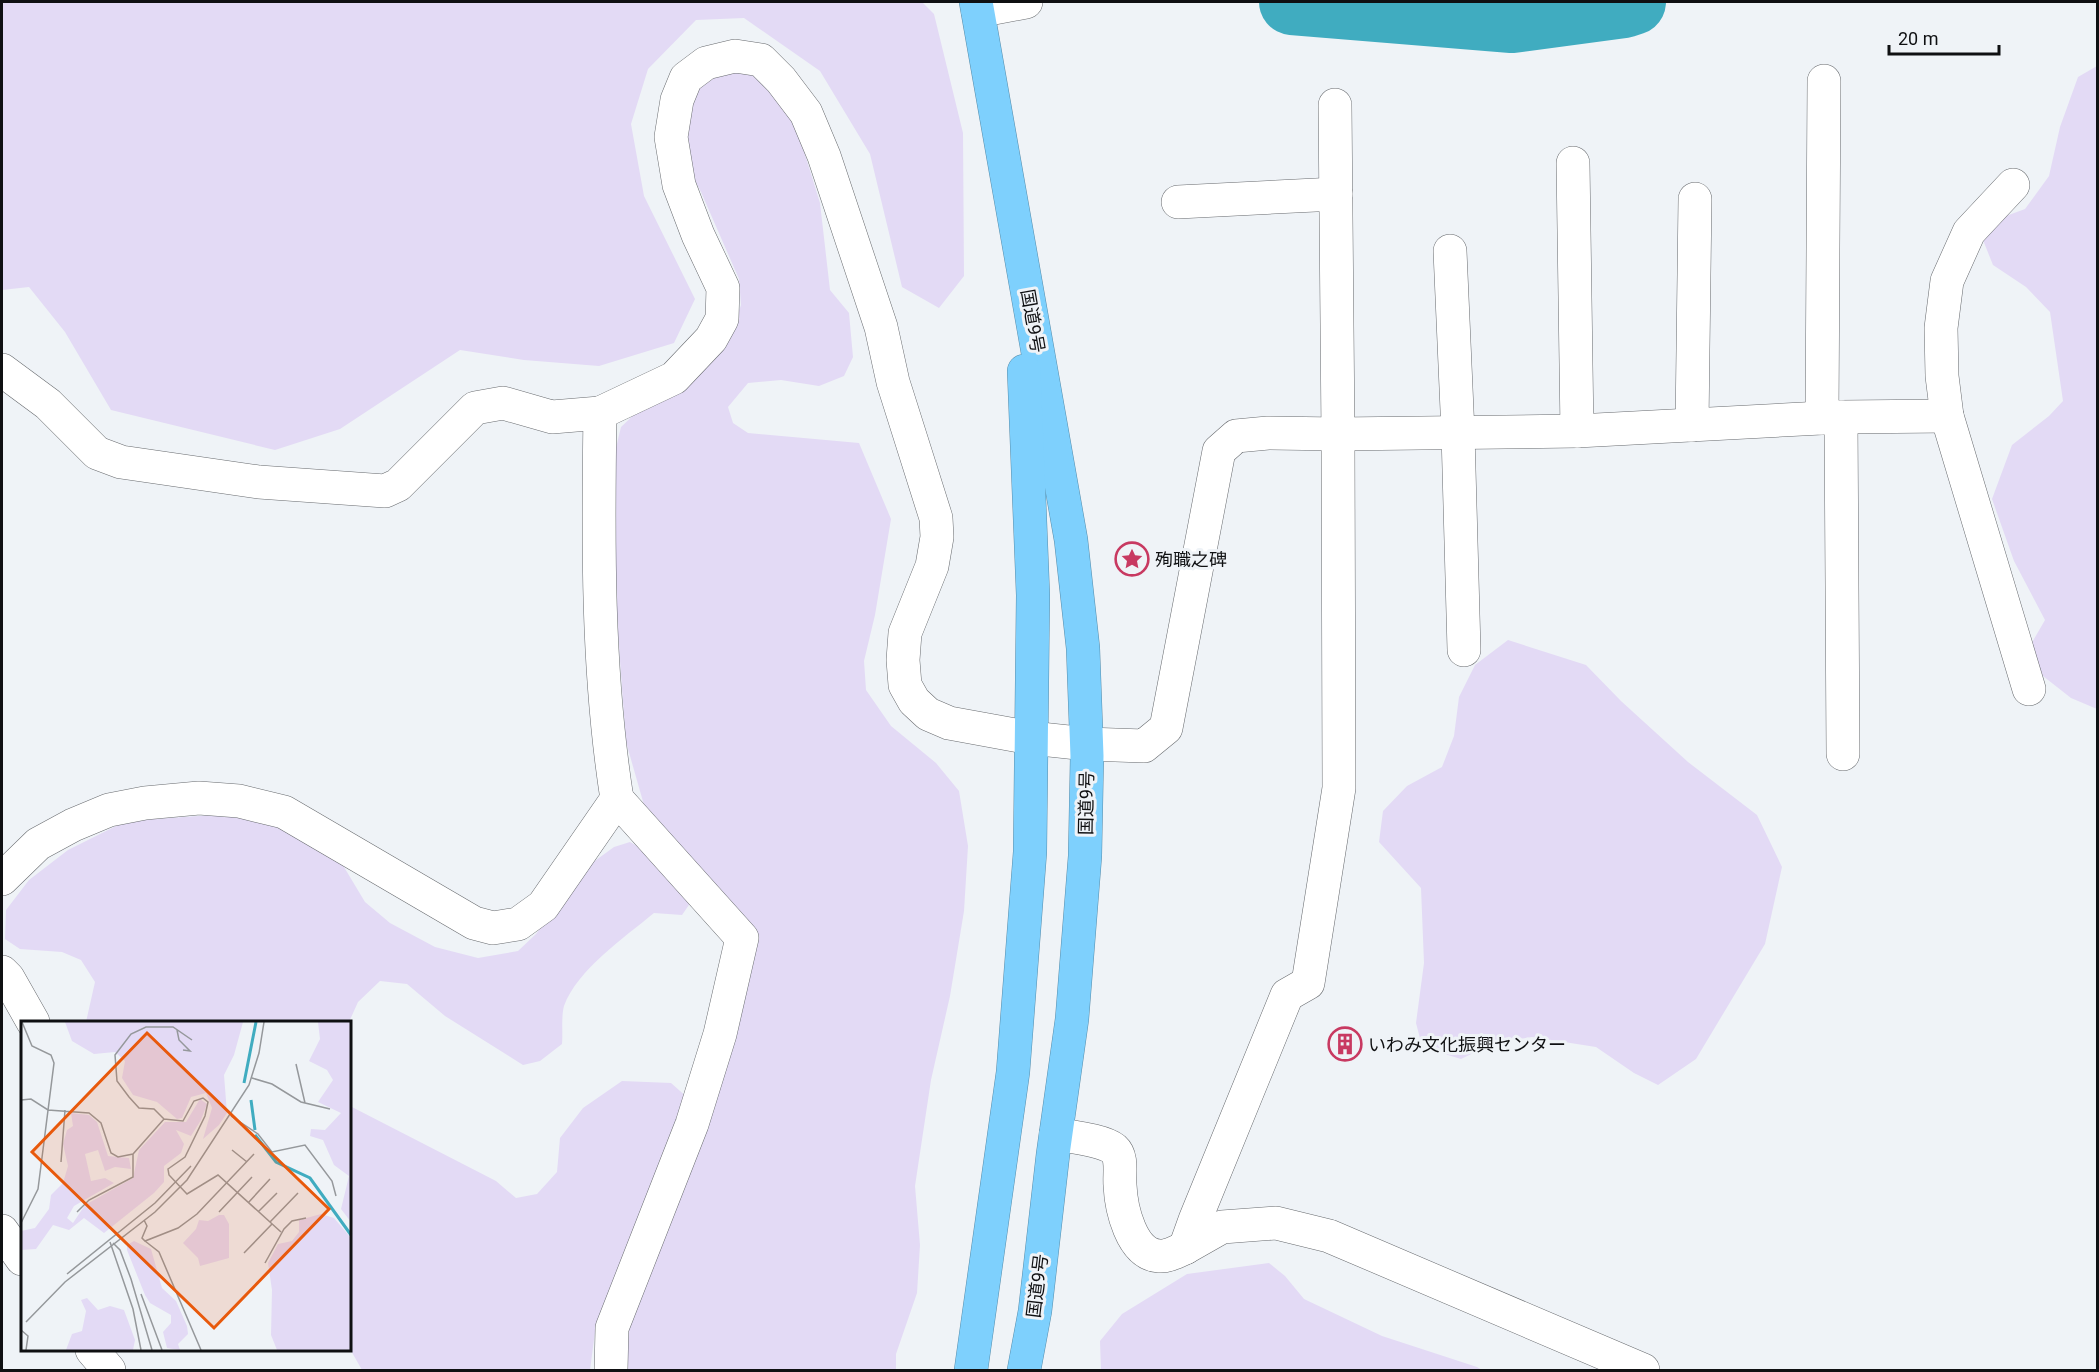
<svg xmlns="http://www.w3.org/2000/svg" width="2099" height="1372" font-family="Roboto,'Noto Sans JP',sans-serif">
<rect width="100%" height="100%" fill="#eff3f7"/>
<g fill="#e3daf5">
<path d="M2,2H922L934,14L963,133L964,276L939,308L902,287L870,154L820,71L744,18L696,20L648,69L631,124L644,196L695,299L674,343L599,366L524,360L460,350L340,429L275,450L111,410L65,332L29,287L2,290Z"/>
<path d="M2097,66V709L2071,698L2043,676L2030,646L2045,620L2014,561L1992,499L2012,445L2049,416L2063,401L2050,312L2026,287L1993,265L1983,240L1998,219L2025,209L2049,176L2060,127L2078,77Z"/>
<path d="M727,71L765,76L795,122L820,203L830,290L849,313L853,357L844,376L819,386L781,380L748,383L728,407L733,423L748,433L859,443L891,519L875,615L864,661L866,690L891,726L936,763L959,791L968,846L964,911L950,996L931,1080L915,1186L920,1245L917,1293L896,1354V1370H623L629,1326L755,945L648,819L626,742L616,607L610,472L621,427L641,408L731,334L741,305L739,279L701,192L688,168L681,124L697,88Z"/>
<path d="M1508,640L1586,665L1621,701L1688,762L1757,815L1782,867L1765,944L1696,1059L1658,1085L1634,1073L1596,1047L1532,1037L1494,1043L1461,1059L1438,1052L1421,1042L1416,1023L1424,963L1421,888L1379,842L1383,811L1407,786L1442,767L1454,736L1459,697L1475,665Z"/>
<path d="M213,815L279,822L341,862L365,902L390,923L435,947L478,958L518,951L536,934L564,894L592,863L614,847L630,842L646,851L691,902L682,915L654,913C625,937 577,970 564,1006C561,1017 563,1033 562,1044L540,1061L523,1065L445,1016L407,984L380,981L358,1002L349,1022H86L95,982L81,960L62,952L20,949L5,939L6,910L29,880L68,850L126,821Z"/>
<path d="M622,1081L671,1083L688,1098L596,1324L590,1370H362L350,1349V1106L496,1181L516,1198L537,1194L557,1172L560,1138L583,1108Z"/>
<path d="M1269,1263L1285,1276L1304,1299L1382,1336L1477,1367L1482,1370H1101L1100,1341L1122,1314L1187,1274Z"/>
</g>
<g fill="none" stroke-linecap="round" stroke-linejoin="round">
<path stroke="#40acc0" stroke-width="66" d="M1292,2L1512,20L1624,5L1633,2"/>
<g stroke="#686b6f" stroke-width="34">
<g id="minor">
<path d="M978,11L1026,2"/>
<path d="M1573,163L1577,431"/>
<path d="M2013,185L1969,232L1947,281L1941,328L1942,376L1947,416L2029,689"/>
<path d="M1178,202L1336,194"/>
<path d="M1450,251L1458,433L1464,650"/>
<path d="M2,370L48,404L97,453L121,462L259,482L385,491L398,485L475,408L503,403L552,417L600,413"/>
<path d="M1841,417L1843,754"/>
<path d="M1822,418L1824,81"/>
<path d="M1692,425L1695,199"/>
<path d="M2,879L38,844L73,825L109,810L145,803L199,798L239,801L284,812L474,923L493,928L518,924L543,906L617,799C597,672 598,541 600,413L674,378L711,339L722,319L723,288L698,235L679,185L671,137L677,100L686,78L706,63L735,56L761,60L781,80L806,113L824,156L881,327L893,382L936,518L937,537L932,566L905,633L903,660L905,685L914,701L928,714L949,723L1031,738L1087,744L1144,746L1166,728L1219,451L1236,436L1268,433L1338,434L1577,431L1841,417L1947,416"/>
<path d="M2,972L8,978L33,1022"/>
<path d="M1056,1134C1071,1137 1102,1140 1114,1149C1123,1157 1119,1174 1120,1185C1121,1208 1131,1254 1159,1256C1167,1257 1178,1251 1185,1248L1195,1220L1287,995L1308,983L1339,788L1338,434L1335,105"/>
<path d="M2,1231L22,1259"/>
<path d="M1185,1248L1222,1227L1276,1223L1329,1236L1643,1370"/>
<path d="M92,1350L109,1370"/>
<path d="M611,1370L612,1328L692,1124L720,1034L742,938L617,799"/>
</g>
</g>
<g stroke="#578dab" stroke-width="34">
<g id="highway">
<path d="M976,2L1071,540L1083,648L1087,756L1085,856L1072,1019L1053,1154L1035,1311L1024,1370"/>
<path d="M971,1370L1013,1072L1030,852L1033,595L1024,371"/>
</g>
</g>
<use href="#minor" stroke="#fff" stroke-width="33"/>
<use href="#highway" stroke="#7ed0fd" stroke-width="33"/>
</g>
<defs>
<g id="sight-ring" transform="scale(1.725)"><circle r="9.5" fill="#eff3f7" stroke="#c83961" stroke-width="1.5"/><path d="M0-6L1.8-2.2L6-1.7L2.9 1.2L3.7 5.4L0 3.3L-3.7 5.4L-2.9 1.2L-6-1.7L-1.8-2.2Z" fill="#c83961"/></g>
<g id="building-ring" transform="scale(1.725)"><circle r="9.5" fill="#eff3f7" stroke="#c83961" stroke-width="1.5"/><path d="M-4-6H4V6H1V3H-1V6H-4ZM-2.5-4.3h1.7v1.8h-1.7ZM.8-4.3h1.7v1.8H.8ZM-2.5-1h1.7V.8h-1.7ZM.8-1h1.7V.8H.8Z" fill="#c83961"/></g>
</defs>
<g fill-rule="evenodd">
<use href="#sight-ring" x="1132" y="559"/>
<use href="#building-ring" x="1345" y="1044"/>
</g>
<g text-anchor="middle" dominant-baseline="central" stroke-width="6" stroke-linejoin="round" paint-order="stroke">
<g font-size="18" fill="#0f1012" stroke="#eff3f7">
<text transform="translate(1033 321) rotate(80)">国道9号</text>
<text transform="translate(1086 803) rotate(-89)">国道9号</text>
<text transform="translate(1037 1286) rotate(-83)">国道9号</text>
</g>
<g font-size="18" fill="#0f1012" stroke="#eff3f7" text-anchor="start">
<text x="1155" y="559">殉職之碑</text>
<text x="1368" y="1044">いわみ文化振興センター</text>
</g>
</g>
<g transform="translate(21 1021)">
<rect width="330" height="330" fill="#eff3f7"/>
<path d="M44,1H222L213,34L203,54L206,92L198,104L182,118L191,87L185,72L170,76L161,97L156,98L136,81L112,74L101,57L104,40L94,31L73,33L51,20ZM297,1H330V201L320,188L328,155L313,144L302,119L289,115L290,108L304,109L320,92L297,81L312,59L306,49L288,40L299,18ZM179,78L186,83L180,99L170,115L155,109L163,123L160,132L143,145V161L133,172L83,212L63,197L48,209L32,204L15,228L0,229V210L14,207L28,188L30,174L42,162L47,145L42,123L46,109L52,105L50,92L68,94L76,101L87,135L108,137L110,148L94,146L84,150L77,129L64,133L70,160L84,157L93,162L53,185L46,197L52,202L64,184L112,157L118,129L144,101H165ZM300,193L313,197L330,217V329H256L250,314L251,269L247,242L257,223L271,220L278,211V199ZM198,194H203L208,203V237L179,245L177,237L162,222L175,208L178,199L187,200ZM113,220L130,228L141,267L155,280L166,305L167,313L157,323L159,329L146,327L142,311L150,302V294L129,282L124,274L106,229V224ZM66,277L77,289L89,285L103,289L114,319L112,329H45L51,313L61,310L65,290L60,279Z" fill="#e3daf5"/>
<path fill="none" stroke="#40acc0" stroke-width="3" d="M223,62L235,1M230,79L234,109M234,114L255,141L289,157L330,214"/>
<path fill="none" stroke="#95989b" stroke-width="1.5" d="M156,9L158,19L169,30L162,29M275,43L284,82M231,57L251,63L280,81L309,88M0,79L10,78L27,89L68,92L80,102L90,132L97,136L112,133L143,98L162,100L173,80L182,77L187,81L184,95L164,136L147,148L148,154L166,173L197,154L260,211M210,95L237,113L251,131L284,124L311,160L315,175M143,98L133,88L118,87L108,76L96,60L94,34L110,13L125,6H152L171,19M211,129L226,141M40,141L44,89M227,182L249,158M56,191L68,179L112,156V133M198,191L231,156M237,191L256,172M123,199L126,205L121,217L124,220L157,207L176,193L233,133M249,201L277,172M0,202L17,168L33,42L30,34L11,25L1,1M124,220L138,231L180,329M89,221L112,288L120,329M92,222L99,229L110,258L131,329M223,232L251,203M244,242L263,208L271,200L285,197M46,253L134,182L170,145M120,273L141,329M5,301L44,261L134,191L166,159L228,64L238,32L243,1M0,309L7,315L5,329"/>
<path fill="#e8590c" fill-opacity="0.15" stroke="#e8590c" stroke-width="3" d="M126,12L308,188L193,307L11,131Z"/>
<rect width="330" height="330" fill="none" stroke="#0f1012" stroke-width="3"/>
</g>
<rect width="2099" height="1372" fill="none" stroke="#0f1012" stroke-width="6"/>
<path d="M1889 45v9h110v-9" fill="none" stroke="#0f1012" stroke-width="3"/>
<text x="1898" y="45" font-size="18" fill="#0f1012" stroke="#eff3f7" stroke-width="4.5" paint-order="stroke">20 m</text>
</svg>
